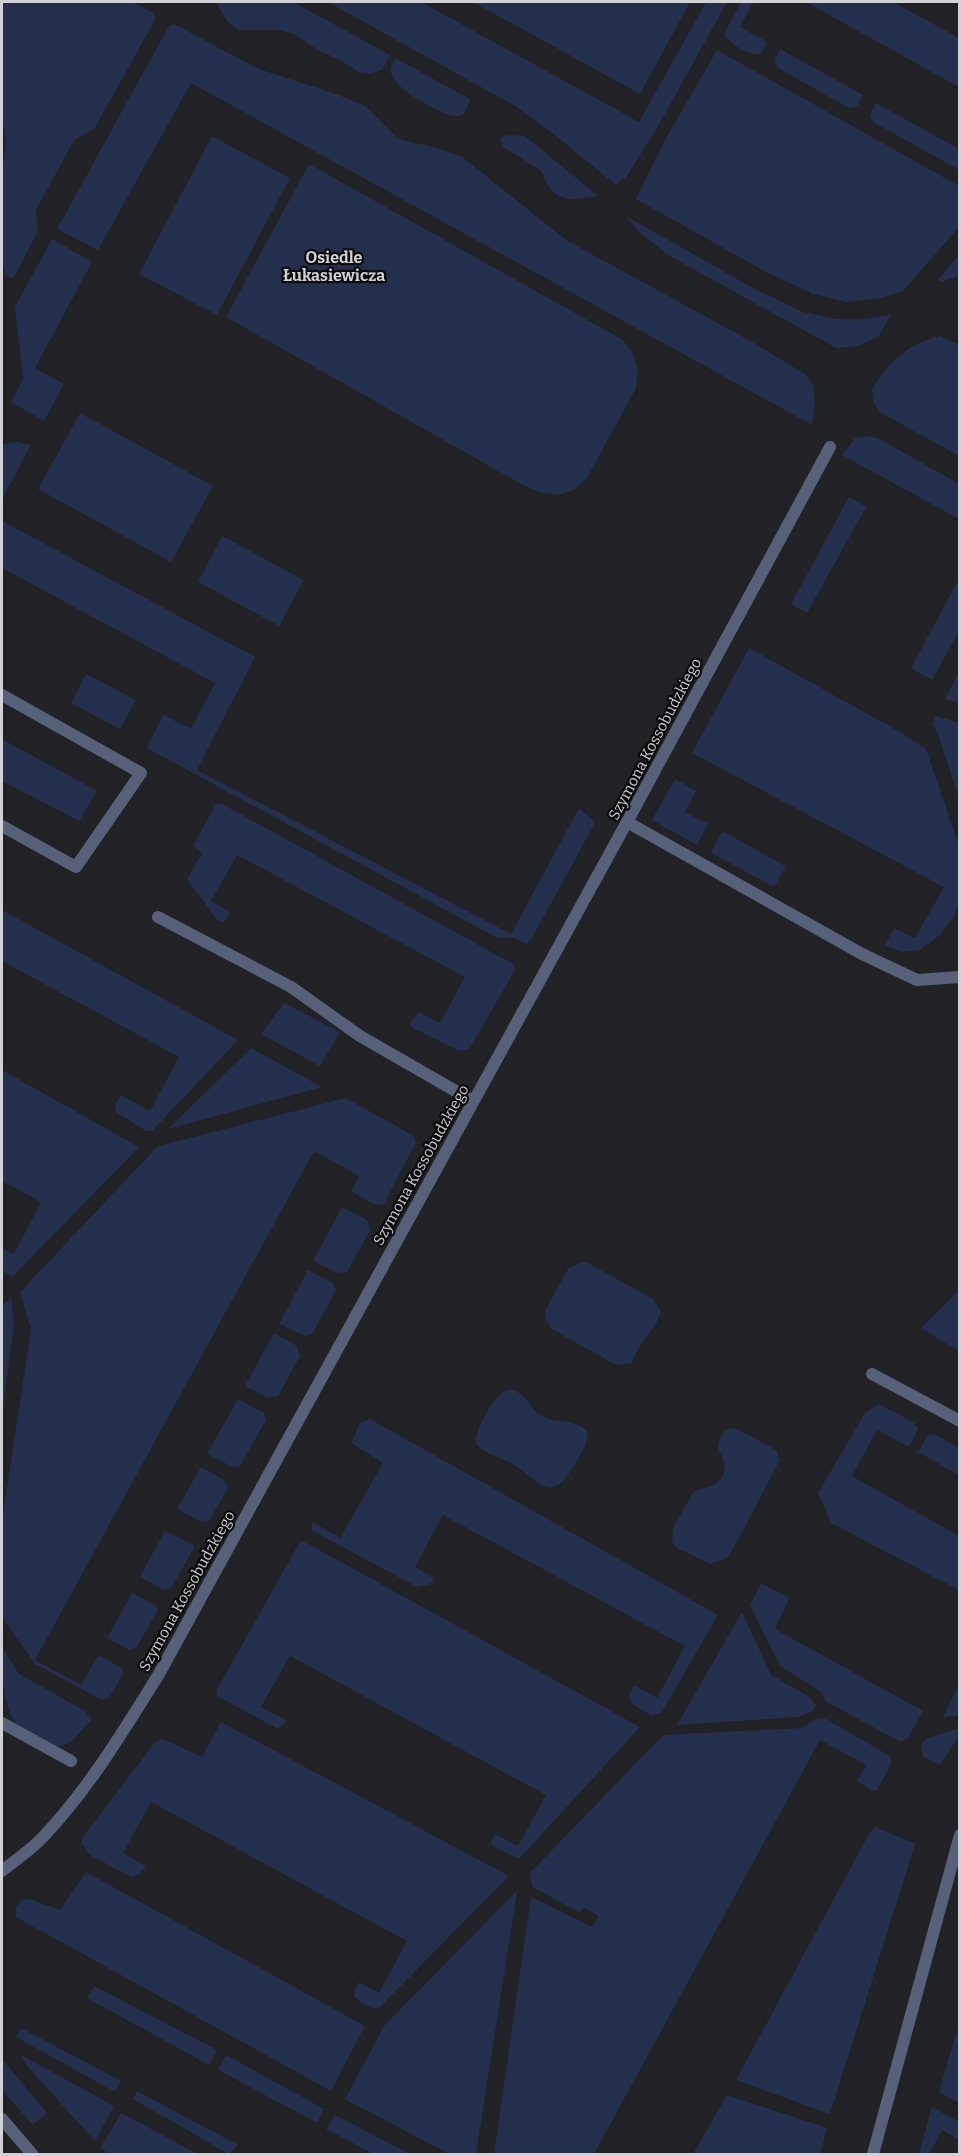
<svg xmlns="http://www.w3.org/2000/svg" width="961" height="2156" font-family="Bitter,serif">
<rect width="100%" height="100%" fill="#202226"/>
<g fill="#232f4c">
<path d="M2,2H132L154,13L155,20L94,129L74,140L36,210L38,231L17,272L12,279L5,275L2,258V178L6,140L2,114Z"/>
<path d="M216,2H293L390,55L382,70L371,73H360L340,60L318,50L294,34L277,30H239L227,21Z"/>
<path d="M328,2H421L639,122L706,2H727L657,128L627,176L616,185L546,128L515,106Z"/>
<path d="M473,2H690L640,94Z"/>
<path d="M741,2H753L740,27L767,42L761,54C748,55 730,45 724,34Z"/>
<path d="M806,2H893L959,38V87Z"/>
<path d="M174,24L259,69L336,94L365,106L398,139L437,148L462,157L566,240L752,342L805,374L813,385L815,403L812,425L191,83L98,250L57,229L169,26Z"/>
<path d="M780,49L863,95L857,106L849,108L778,68L774,61Z"/>
<path d="M717,50L959,186V227L903,291L881,298L847,302L813,294L766,272L636,199L666,138Z"/>
<path d="M395,58L470,99C468,104 467,112 462,115C450,122 396,89 392,76C389,69 392,64 395,58Z"/>
<path d="M876,103L959,149V170L873,122L870,115Z"/>
<path d="M507,135L525,136L598,196C581,199 561,204 549,187C545,182 545,176 540,170L503,147L500,138Z"/>
<path d="M212,136L290,178L217,315L139,274Z"/>
<path d="M309,164L623,340L633,354L638,370L636,388L587,478L574,490L557,495L540,492L521,484L226,317Z"/>
<path d="M626,216L753,288L803,312L837,319H864L891,315L878,337L858,346L836,348L668,255L640,233Z"/>
<path d="M52,239L92,262L35,368L64,384L44,421L11,402L23,379L15,307Z"/>
<path d="M959,255V276L941,282L938,280Z"/>
<path d="M940,336L959,345V456L880,412L874,403L872,389C888,363 909,342 940,336Z"/>
<path d="M80,413L213,486L171,562L38,489Z"/>
<path d="M865,436L878,438L959,484V519L842,455L855,438Z"/>
<path d="M17,442L31,445L2,499V447L5,444Z"/>
<path d="M849,497L866,507L807,613L791,604Z"/>
<path d="M2,521L255,657L197,770L511,934L579,808L594,821V825L532,938L526,944L515,938H497L147,748L163,715L191,729L215,683L2,568Z"/>
<path d="M222,536L304,580L279,626L198,582Z"/>
<path d="M959,579V631L932,680L911,668Z"/>
<path d="M749,648L900,732L926,749L959,846V904L953,918L940,935L920,950L902,952L885,945L894,928L915,938L944,887L692,753Z"/>
<path d="M959,672V703L945,699Z"/>
<path d="M86,674L136,700L120,729L71,703Z"/>
<path d="M936,716L959,723V799L939,737L932,723Z"/>
<path d="M2,739L97,791L79,821L2,781Z"/>
<path d="M675,779L696,791L685,812L708,824L697,845L652,820Z"/>
<path d="M216,804H222L513,964L515,970L470,1048L459,1051L411,1027L410,1024L418,1012L440,1023L465,977L237,855L211,901L230,912L224,922L218,921L187,879L202,853L193,846Z"/>
<path d="M722,831L786,866L774,887L711,853Z"/>
<path d="M2,910L238,1040L152,1131H146L116,1112L115,1105L121,1095L150,1111L179,1057L2,961Z"/>
<path d="M284,1003L340,1032L320,1066L261,1034Z"/>
<path d="M251,1048L322,1087L168,1129Z"/>
<path d="M2,1070L139,1147L12,1277L2,1270V1248L14,1254L41,1202L2,1181Z"/>
<path d="M346,1098L414,1136L416,1142L384,1204L375,1205L351,1191L359,1176L314,1151L35,1660L81,1685L98,1655L122,1668L123,1674L109,1698L102,1700L35,1664L2,1617V1520L31,1330L20,1292L158,1146Z"/>
<path d="M342,1207L367,1220L370,1230L347,1272L337,1273L313,1261Z"/>
<path d="M581,1262L588,1263L653,1299L661,1312L655,1326L645,1338L637,1351L632,1363L616,1365L552,1329C546,1321 543,1316 547,1307L568,1269Z"/>
<path d="M308,1270L333,1283L336,1290L313,1333L305,1336L279,1324Z"/>
<path d="M959,1290V1351L921,1328Z"/>
<path d="M11,1297L14,1324L2,1415V1307Z"/>
<path d="M274,1333L297,1346L300,1356L278,1396L268,1398L245,1386Z"/>
<path d="M510,1389C529,1394 528,1408 542,1416C558,1425 572,1417 587,1431C589,1443 582,1451 577,1461C549,1510 542,1480 509,1462C497,1456 485,1454 476,1444C475,1429 495,1392 510,1389Z"/>
<path d="M238,1399L264,1413L266,1420L240,1466L233,1467L207,1454Z"/>
<path d="M879,1404L913,1422L918,1429L909,1447L877,1430L852,1476L959,1536V1590L831,1523L818,1493L865,1413Z"/>
<path d="M370,1419L718,1615L662,1712L652,1716L631,1703L629,1695L634,1685L657,1698L685,1646L443,1515L415,1567L434,1578L430,1584L417,1587L311,1530L313,1522L340,1538L383,1463L351,1443L360,1423Z"/>
<path d="M730,1428L737,1429L776,1450L780,1460L731,1553L726,1559L710,1564L679,1549L673,1544L672,1538L673,1528L694,1491C711,1488 730,1481 723,1459C721,1453 718,1450 718,1444L724,1431Z"/>
<path d="M934,1434L959,1448V1475L918,1452L928,1435Z"/>
<path d="M201,1467L224,1480L228,1488L209,1521L202,1522L177,1509Z"/>
<path d="M165,1531L192,1544L194,1548L171,1588L164,1590L140,1577Z"/>
<path d="M301,1540L640,1727L519,1859L492,1846L491,1842L495,1834L518,1846L546,1795L290,1656L261,1707L287,1721L278,1729L217,1696L216,1691Z"/>
<path d="M761,1583L789,1598L775,1629L923,1711L908,1738L903,1741H899L825,1701L823,1693L780,1666L750,1605Z"/>
<path d="M132,1593L155,1605L158,1610L136,1648L130,1650L107,1638Z"/>
<path d="M742,1612L771,1675L808,1696L816,1705L813,1711L798,1717L677,1725Z"/>
<path d="M2,1647L19,1674L85,1711L92,1719L70,1743L57,1747C45,1740 31,1735 20,1727C2,1714 2,1668 2,1647Z"/>
<path d="M959,1684V1716L943,1717Z"/>
<path d="M817,1718L826,1719L890,1756L891,1764L877,1790L872,1791L857,1781L866,1765L820,1740L594,2154H494L531,1897L592,1927L599,1916L584,1908L579,1912L532,1887L530,1873L663,1735L802,1728Z"/>
<path d="M221,1722L509,1876L380,2007L373,2009L355,1998V1990L359,1982L379,1993L407,1941L151,1802L123,1853L146,1866L140,1874L131,1877L90,1855L81,1843L84,1836L155,1742L163,1739L202,1757Z"/>
<path d="M955,1729H959V1736L940,1765L923,1756L921,1746L925,1739Z"/>
<path d="M876,1827L915,1844L830,2114L736,2080L870,1832Z"/>
<path d="M86,1872L365,2026L331,2091L16,1917V1907L22,1900L30,1899L60,1910Z"/>
<path d="M517,1891L476,2154H449L345,2099L384,2026Z"/>
<path d="M94,1986L217,2050L209,2065L87,1998Z"/>
<path d="M959,2024V2103L939,2092Z"/>
<path d="M21,2028L121,2081L115,2092L16,2037Z"/>
<path d="M21,2055L114,2106L95,2141L28,2067Z"/>
<path d="M226,2055L324,2109L317,2123L218,2070Z"/>
<path d="M2,2059L47,2113L33,2125L2,2090Z"/>
<path d="M137,2091L238,2145L229,2154L133,2099Z"/>
<path d="M727,2095L827,2128L820,2154H693Z"/>
<path d="M932,2107L959,2122V2140L942,2130L929,2154H919Z"/>
<path d="M121,2113L198,2154H108L101,2147Z"/>
<path d="M335,2115L410,2154H374L326,2129Z"/>
</g>
<g fill="none" stroke-linecap="round" stroke-linejoin="round">
<g stroke="#566079" stroke-width="12">
<path d="M2,695L141,773L76,867L2,826"/>
<path d="M158,917L291,987L360,1036L473,1101"/>
<path d="M2,1723L71,1761"/>
<path d="M873,2154L960,1835"/>
</g>
<g stroke="#566079" stroke-width="12">
<path d="M627,822L862,954L917,980L960,977"/>
<path d="M872,1374L960,1421"/>
<path d="M2,1871C16,1860 32,1849 44,1836C90,1787 124,1730 159,1674L627,822L830,447"/>
<path d="M2,2119L32,2154"/>
</g>
</g>
<g text-anchor="middle" dominant-baseline="central" stroke-width="4.5" stroke-linejoin="round" paint-order="stroke">
<g font-size="15" fill="#d0d2d5" stroke="#0b0b0d">
<text transform="translate(655 739) rotate(-62)">Szymona Kossobudzkiego</text>
<text transform="translate(421 1165) rotate(-61)">Szymona Kossobudzkiego</text>
<text transform="translate(187 1591) rotate(-61)">Szymona Kossobudzkiego</text>
</g>
<g font-size="16" font-weight="bold" fill="#d0d2d5" stroke="#0b0b0d">
<text x="334" y="257">Osiedle<tspan x="334" dy="18">Łukasiewicza</tspan></text>
</g>
</g>
<rect width="961" height="2156" fill="none" stroke="#d0d2d5" stroke-width="6"/>
</svg>
